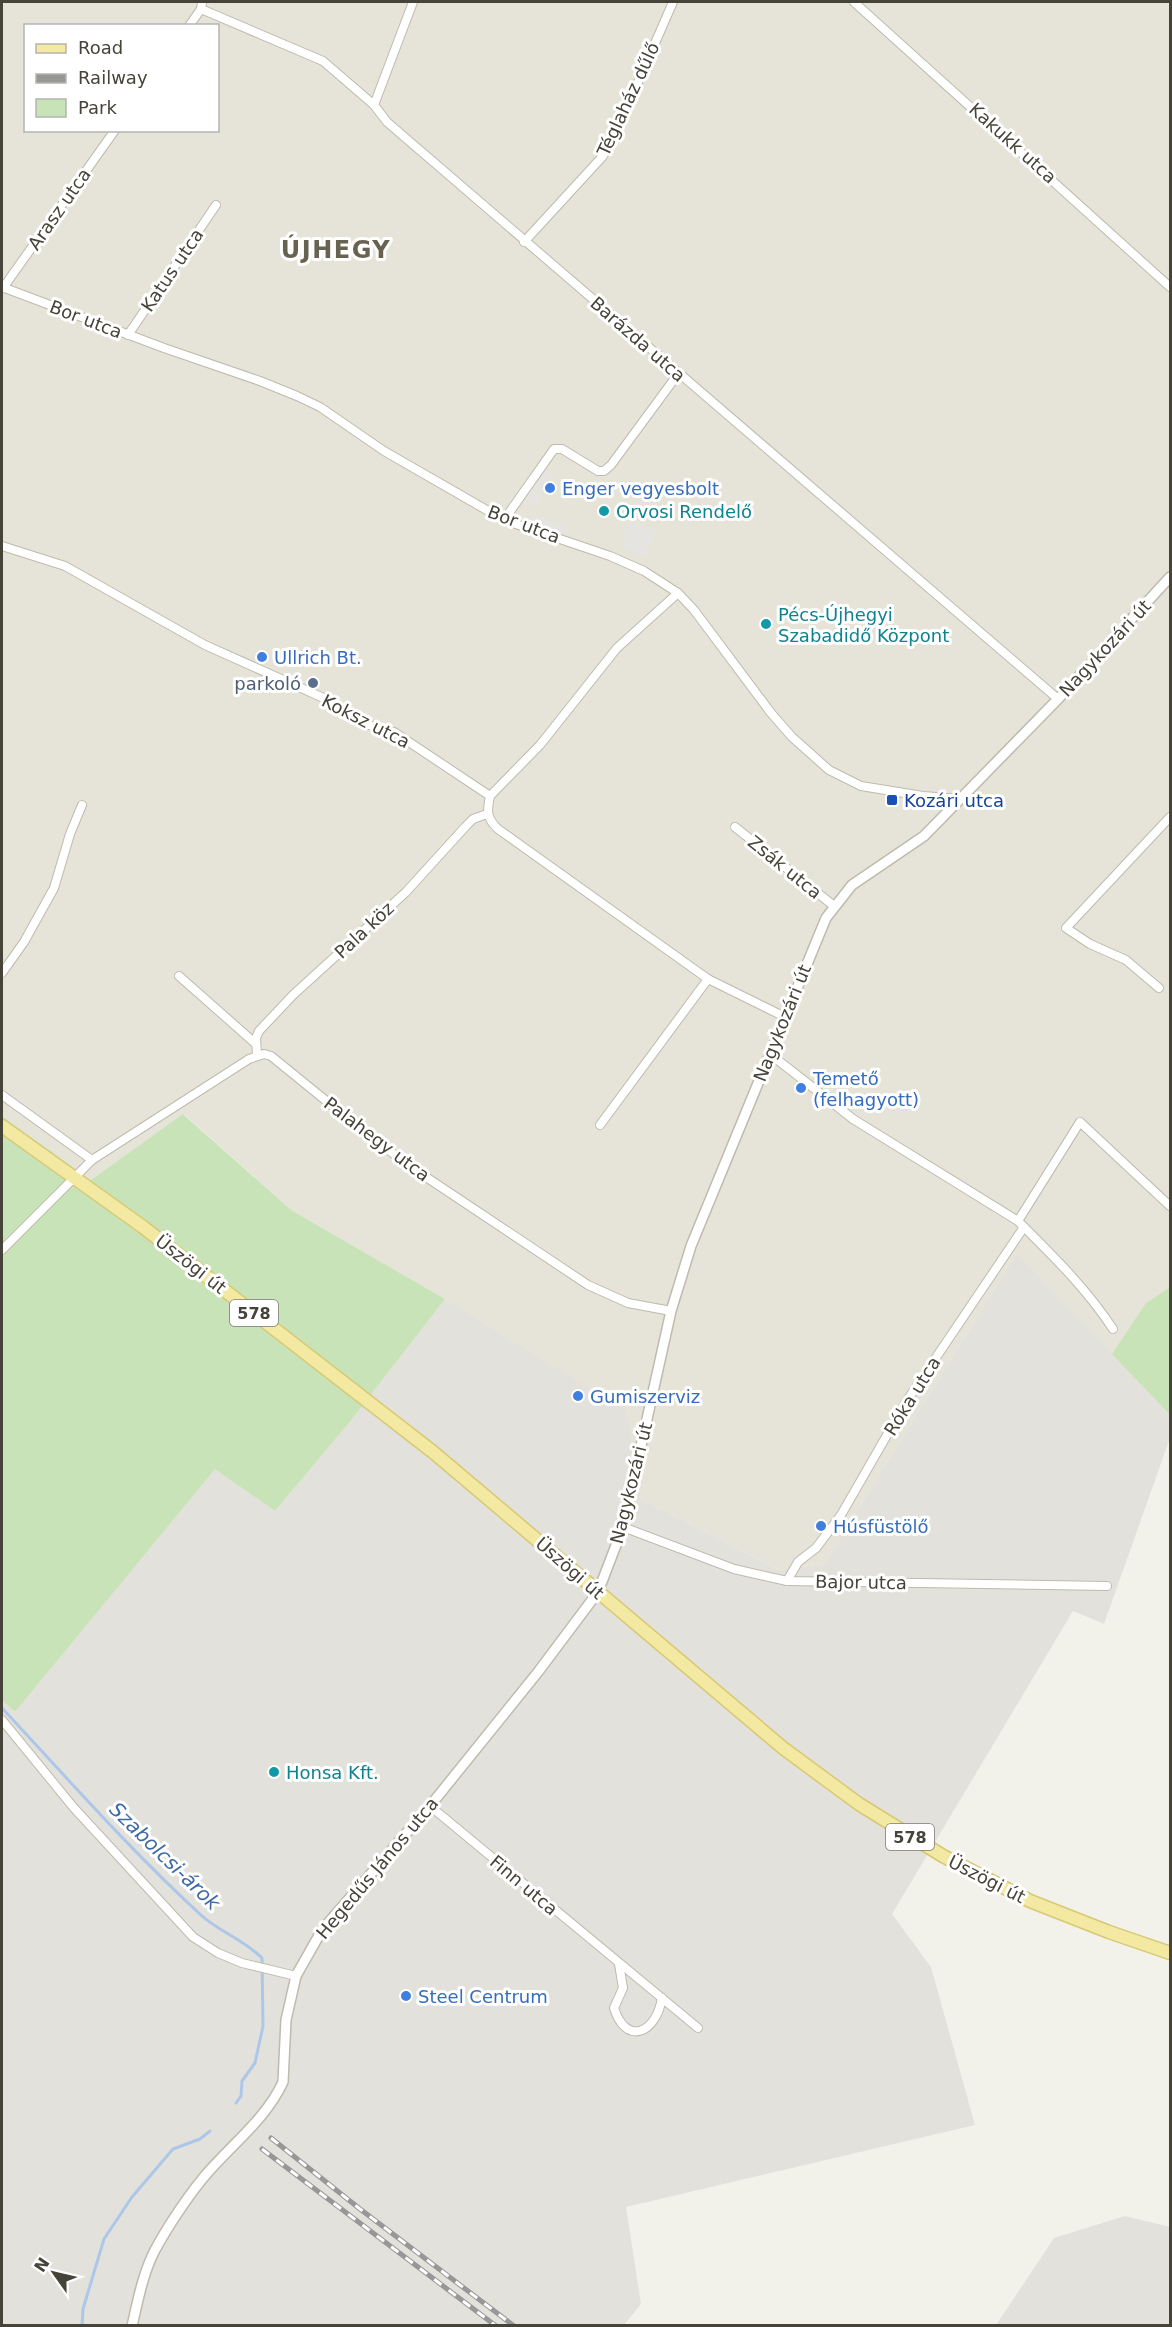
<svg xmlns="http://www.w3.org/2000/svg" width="1172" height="2327" font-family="'DejaVu Sans',sans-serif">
<rect width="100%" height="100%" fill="#f3f2ea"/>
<path fill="#e6e4d8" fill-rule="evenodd" d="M2,2H1170V1287L1146,1303L1112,1354L1017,1253L824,1564L779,1570L641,1499L625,1411L445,1299L291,1210L184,1114L91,1180L2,1116ZM26,26H218V130H26Z"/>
<g fill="#e3e1db">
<path d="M1017,1253L1170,1415V1438L1104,1624L1073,1611L892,1914L931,1967L975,2125L626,2207L641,2304L624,2325H2V1700L15,1712L215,1468L275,1511L349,1423L445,1299L626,1411L641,1499L779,1570L824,1564Z"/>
<path d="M1125,2216L1170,2227V2325H996L1054,2238Z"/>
</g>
<g fill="#c8e3b7">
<path d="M183,1114L291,1210L445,1299L349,1423L275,1511L215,1469L15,1712L2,1700V1116L91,1180Z"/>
<path d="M1170,1287V1415L1112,1354L1146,1303Z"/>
</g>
<g fill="#e5e4e1">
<path d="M541,467L555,477L535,505L521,495Z"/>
<path d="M534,515L569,528L565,540L530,527Z"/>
<path d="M630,520L656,531L645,557L620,546Z"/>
</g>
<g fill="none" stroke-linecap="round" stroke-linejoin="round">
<g stroke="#adc7e9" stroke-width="3">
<path d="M2,1708C67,1778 131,1851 202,1916C220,1932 243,1939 262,1958L263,2026L255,2063L242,2081L241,2096L236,2103"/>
<path d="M82,2326L83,2309L104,2239L132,2197L173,2149L200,2139L210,2131"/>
</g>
<g stroke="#bebbad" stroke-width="10">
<g id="minor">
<path d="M854,2L1170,287"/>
<path d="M201,9L323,61L374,105L387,122L1058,699"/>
<path d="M189,26L201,9L202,2"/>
<path d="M374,105L413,2"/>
<path d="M524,242L603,156L618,128L673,2"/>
<path d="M2,287L164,348L260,381L297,396L320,407L384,451L504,520L610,556L644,571L678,593L694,610L771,713L792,737L829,770L861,786L923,796L961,799"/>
<path d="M3,288L115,130"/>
<path d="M128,335L216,205"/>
<path d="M504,520L554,449H562L598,471H604L611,465L678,374"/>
<path d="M2,546L65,566L205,645L328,700L361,723L394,732L490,796C487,811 486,818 498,829L708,979L785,1017"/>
<path d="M490,796L540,745L617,648L678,593"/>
<path d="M735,827L834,906"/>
<path d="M2,973L24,942L54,888L70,834L82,805"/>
<path d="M179,976L256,1044"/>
<path d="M1159,988L1126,960L1090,944L1066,928L1170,817"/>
<path d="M770,1054L853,1119L1018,1221"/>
<path d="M257,1055L256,1038L259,1031L293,995L406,892L466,826L473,819L487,814"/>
<path d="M2,1095L92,1160"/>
<path d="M600,1125L708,979"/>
<path d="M2,1250L92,1160L249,1059L264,1054L271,1056L367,1134L414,1169L588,1285L628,1303L671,1311"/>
<path d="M1113,1329C1087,1289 1052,1255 1018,1221L1080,1122L1170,1206"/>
<path d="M623,1527L734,1569L787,1581L1107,1586"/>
<path d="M787,1581L798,1562L816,1548L841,1515L906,1402L1024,1227"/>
<path d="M2,1720L74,1808L193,1937L218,1953L242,1963L296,1976"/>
<path d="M430,1806L698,2028"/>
<path d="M619,1964L623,1988L614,2008C626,2046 656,2034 662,1998"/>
</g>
</g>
<g stroke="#bebbad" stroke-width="12">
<path id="tertiary" d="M132,2326C138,2300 143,2273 155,2250C168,2226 191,2191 210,2170C235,2142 267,2117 283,2082L286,2020L296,1976L322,1930L430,1806L538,1672L598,1592L623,1527L671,1311L691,1246L826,918L852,885L924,836L1058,699L1170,577"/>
</g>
<g stroke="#d7c974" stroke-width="15">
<path id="primary" d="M2,1126L143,1227L433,1452L783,1748L859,1804L943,1856L1030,1901L1109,1932L1170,1953"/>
</g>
<use href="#minor" stroke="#fff" stroke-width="8"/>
<use href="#tertiary" stroke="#fff" stroke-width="9"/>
<use href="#primary" stroke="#f3e9a2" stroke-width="12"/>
<g stroke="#979797" stroke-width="5">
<g id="rail">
<path d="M271,2138L360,2209L514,2326"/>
<path d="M262,2149L496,2326"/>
</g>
</g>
<use href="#rail" stroke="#fff" stroke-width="3" stroke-dasharray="9" stroke-linecap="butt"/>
</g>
<g fill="#3f7fe0" stroke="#fff" stroke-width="2">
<circle cx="550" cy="488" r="6"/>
<circle cx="262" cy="657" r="6"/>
<circle cx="801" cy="1088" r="6"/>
<circle cx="578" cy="1396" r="6"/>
<circle cx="821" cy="1526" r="6"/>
<circle cx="406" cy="1996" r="6"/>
</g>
<g fill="#0f9aa8" stroke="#fff" stroke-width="2">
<circle cx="604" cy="511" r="6"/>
<circle cx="766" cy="624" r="6"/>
<circle cx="274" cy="1772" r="6"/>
</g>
<circle fill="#5c6f8a" stroke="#fff" stroke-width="2" cx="313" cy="683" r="6"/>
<rect fill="#1a4fb4" stroke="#fff" stroke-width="2" x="886" y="794" width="12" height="12" rx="3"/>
<g text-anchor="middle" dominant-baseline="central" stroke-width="6" stroke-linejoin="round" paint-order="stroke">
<g fill="#fff" stroke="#7e7b74" stroke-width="1.5">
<rect x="230" y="1300" width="48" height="26" rx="4.5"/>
<rect x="886" y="1824" width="48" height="26" rx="4.5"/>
</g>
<g font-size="16" font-weight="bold" fill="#464339">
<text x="254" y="1313">578</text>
<text x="910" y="1837">578</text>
</g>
<g font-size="18" fill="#464339" stroke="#fff">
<text transform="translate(628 99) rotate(-65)">Téglaház dűlő</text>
<text transform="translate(1013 143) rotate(42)">Kakukk utca</text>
<text transform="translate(59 209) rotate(-55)">Arasz utca</text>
<text transform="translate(172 270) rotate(-56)">Katus utca</text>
<text transform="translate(86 319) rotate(21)">Bor utca</text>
<text transform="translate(638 339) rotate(41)">Barázda utca</text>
<text transform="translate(524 524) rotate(21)">Bor utca</text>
<text transform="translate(1105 648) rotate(-47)">Nagykozári út</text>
<text transform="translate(366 721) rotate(27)">Koksz utca</text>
<text transform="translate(785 867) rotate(39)">Zsák utca</text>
<text transform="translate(364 930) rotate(-43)">Pala köz</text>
<text transform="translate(782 1023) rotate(-68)">Nagykozári út</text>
<text transform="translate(377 1139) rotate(37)">Palahegy utca</text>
<text transform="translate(191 1264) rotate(38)">Üszögi út</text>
<text transform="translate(912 1396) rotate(-58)">Róka utca</text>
<text transform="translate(631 1483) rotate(-76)">Nagykozári út</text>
<text transform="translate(570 1568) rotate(41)">Üszögi út</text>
<text transform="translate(861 1582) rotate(1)">Bajor utca</text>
<text transform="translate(377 1868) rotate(-50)">Hegedűs János utca</text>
<text transform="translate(987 1879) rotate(27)">Üszögi út</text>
<text transform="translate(524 1885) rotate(40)">Finn utca</text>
</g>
<g font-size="18" fill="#366cbe" stroke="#fff" text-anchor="start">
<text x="562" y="488">Enger vegyesbolt</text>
<text x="274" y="657">Ullrich Bt.</text>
<text x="813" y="1078">Temető<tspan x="813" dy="21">(felhagyott)</tspan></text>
<text x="590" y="1396">Gumiszerviz</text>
<text x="833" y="1526">Húsfüstölő</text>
<text x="418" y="1996">Steel Centrum</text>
</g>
<g font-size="18" fill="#0d838f" stroke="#fff" text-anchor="start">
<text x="616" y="511">Orvosi Rendelő</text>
<text x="778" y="614">Pécs-Újhegyi<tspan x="778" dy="21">Szabadidő Központ</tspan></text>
<text x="286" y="1772">Honsa Kft.</text>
</g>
<g font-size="18" fill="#4e5e75" stroke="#fff" text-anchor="end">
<text x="301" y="683">parkoló</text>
</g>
<g font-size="18" fill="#164399" stroke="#fff" text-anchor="start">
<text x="904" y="800">Kozári utca</text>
</g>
<g font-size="20" font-style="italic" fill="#3d69a7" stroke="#fff">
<text transform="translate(165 1856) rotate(44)">Szabolcsi-árok</text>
</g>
<g font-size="24" font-weight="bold" letter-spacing="1.5" fill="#686251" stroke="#fff">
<text x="336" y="250">ÚJHEGY</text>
</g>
</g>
<rect width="1172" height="2327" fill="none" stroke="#464339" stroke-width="6"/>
<rect x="24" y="24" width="195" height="108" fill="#ffffff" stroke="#b5b4b0" stroke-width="1.5"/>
<rect x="36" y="44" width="30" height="9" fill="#f3e9a2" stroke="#b5b4b0" stroke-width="1.5"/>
<text x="78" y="54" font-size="18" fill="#464339">Road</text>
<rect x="36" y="74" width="30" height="9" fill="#979797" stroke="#b5b4b0" stroke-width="1.5"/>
<text x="78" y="84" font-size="18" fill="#464339">Railway</text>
<rect x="36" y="99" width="30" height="18" fill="#c8e3b7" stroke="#b5b4b0" stroke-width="1.5"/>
<text x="78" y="114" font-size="18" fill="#464339">Park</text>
<g transform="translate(54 2273) rotate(304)" stroke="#ffffff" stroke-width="4.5" paint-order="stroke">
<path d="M0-4.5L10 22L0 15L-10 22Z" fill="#464339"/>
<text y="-9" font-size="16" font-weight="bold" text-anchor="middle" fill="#464339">N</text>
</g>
</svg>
